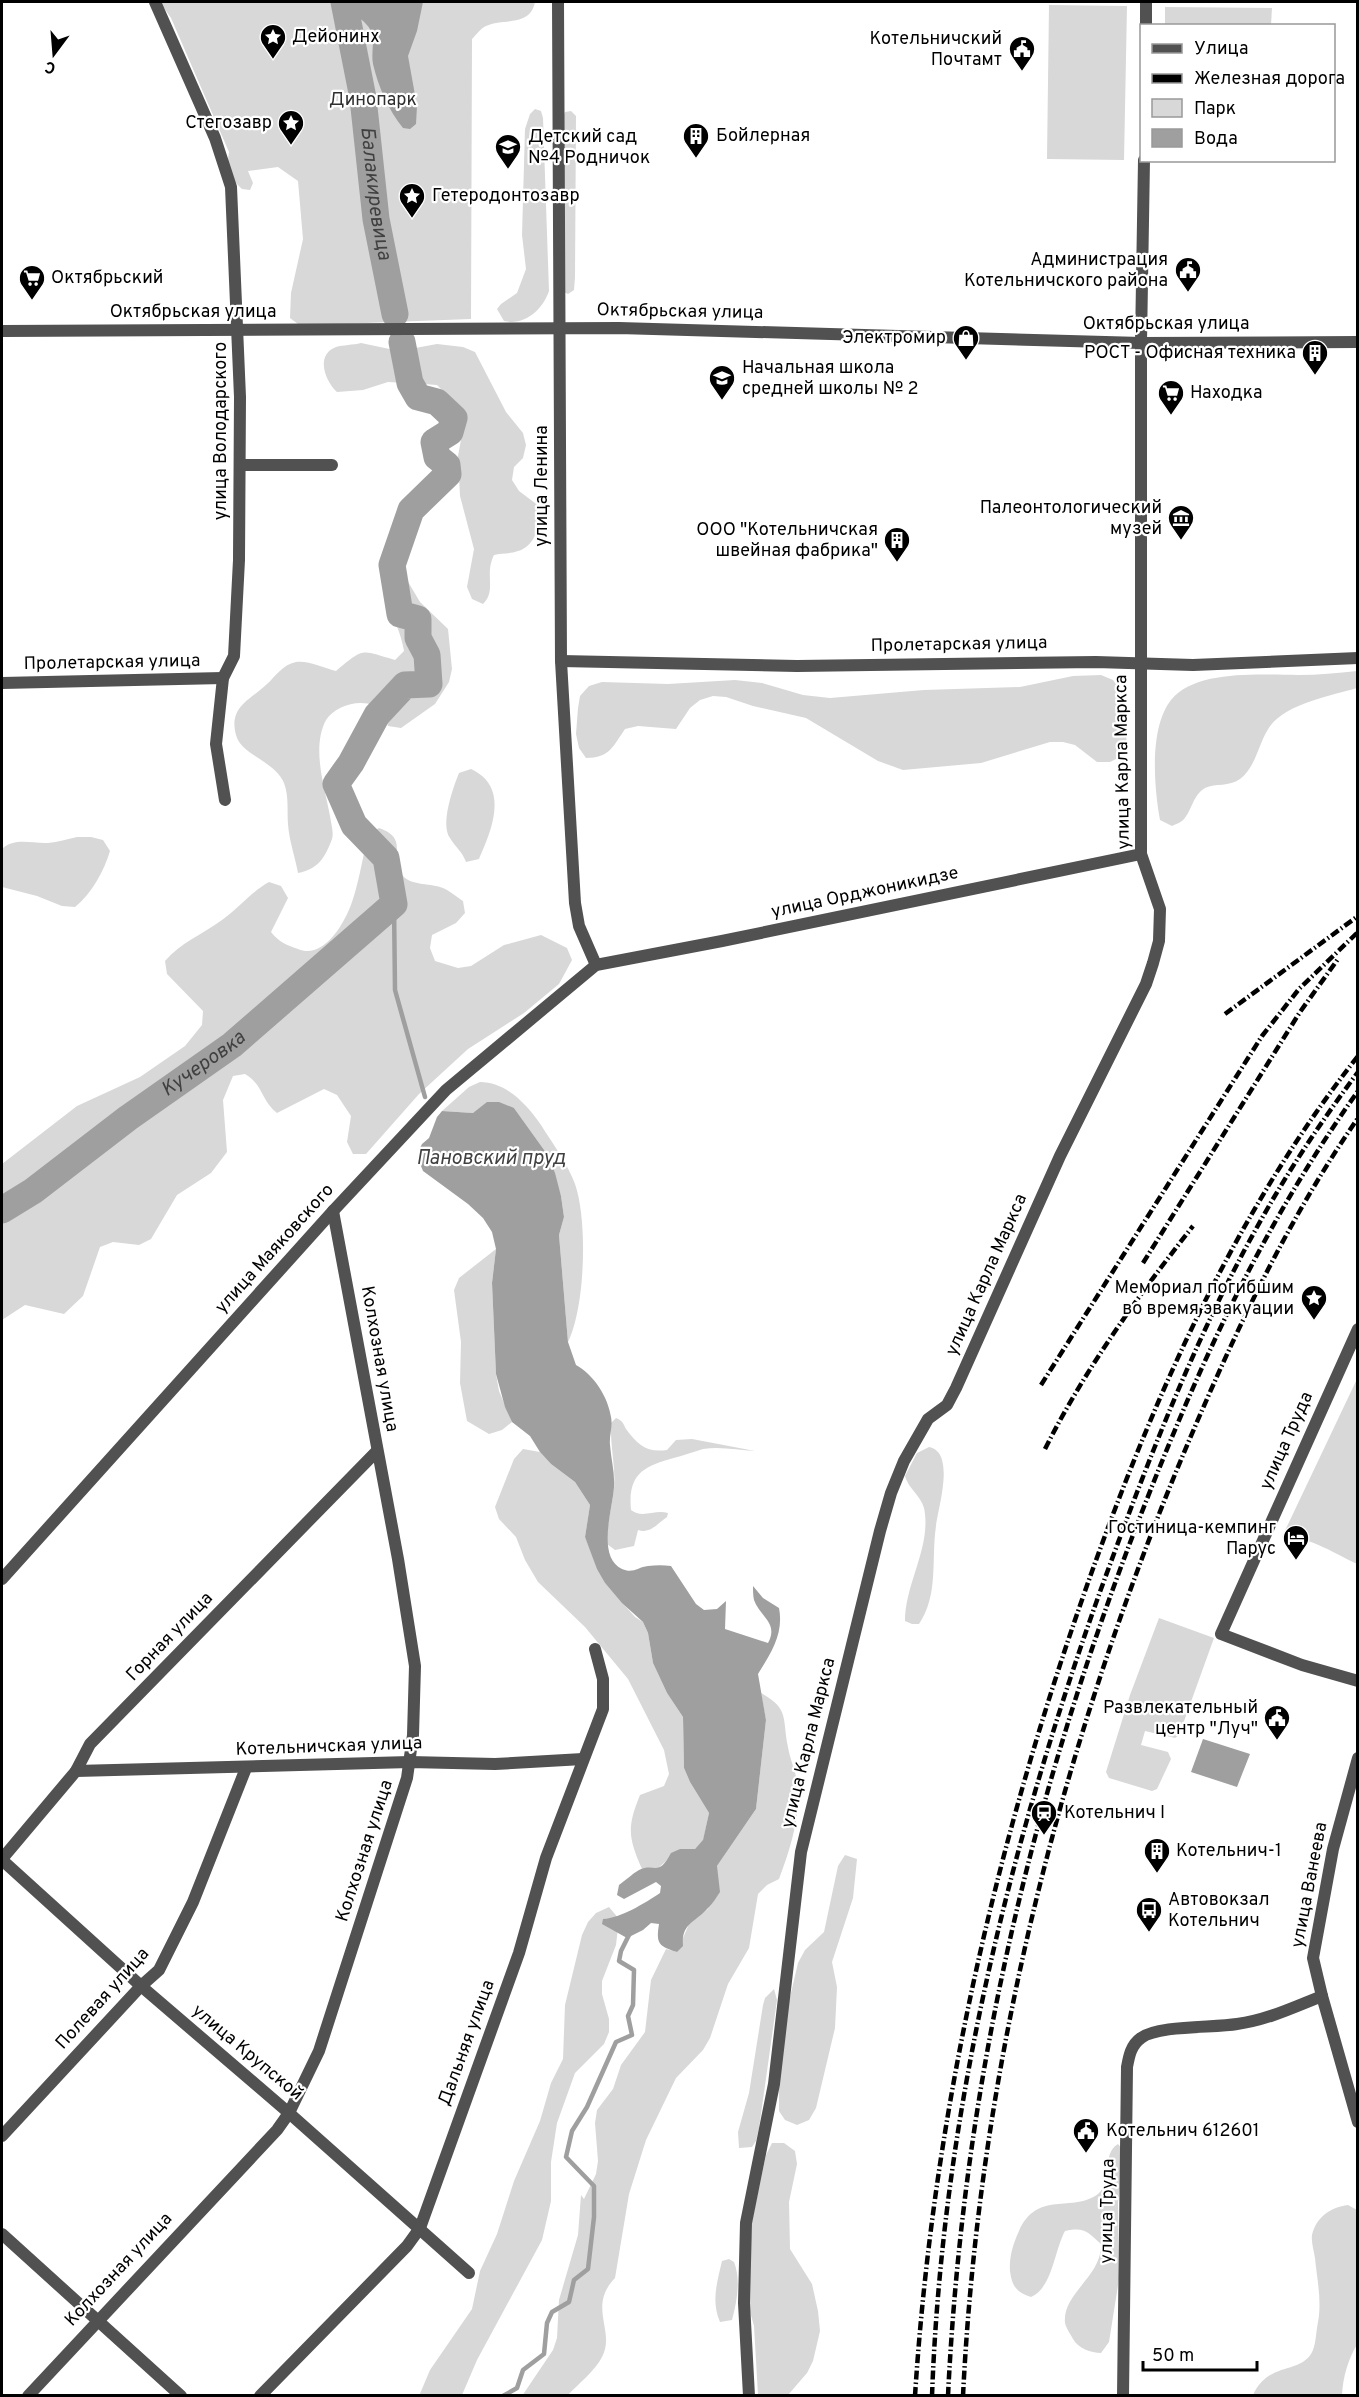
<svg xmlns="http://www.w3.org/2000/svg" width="1359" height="2397" font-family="Overpass,sans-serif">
<rect width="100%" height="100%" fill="#fff"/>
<g fill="#d8d8d8">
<path d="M160,2H535C530,27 504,18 486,26C481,28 476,35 472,39L471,319L313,325L298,324L290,318L291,293L303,239L298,181L278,167L248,171L253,183L250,190L242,189C230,178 226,168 229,152L171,18Z"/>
<path d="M1049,5L1127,6L1124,160L1047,159Z"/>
<path d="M1165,7L1272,8L1271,25H1165Z"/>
<path d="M535,109L541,111L543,118L549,291C543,309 525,326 504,321L497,309L501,304L517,293L526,269L522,235L525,129L530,114Z"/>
<path d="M571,111L576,116L575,277L574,290L568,294L562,291V118L565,112Z"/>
<path d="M361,343L399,351L437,344L463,347L475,352L506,412L523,433L526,445L523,458L514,467L512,480L519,491L539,506C541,523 536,546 518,551C510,554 501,553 494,555C484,575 497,590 483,604L472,599L467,587L474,549L460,496L458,456L463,429L456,404L437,385L424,384L388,382L363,390L337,392C325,381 315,355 336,347C343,345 353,345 361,343Z"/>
<path d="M407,580L420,602L448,629L452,669L449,682L435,704L401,728L388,726C387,722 386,716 383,713C370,695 336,704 326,720C311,748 325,788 330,816C331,823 334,833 332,839C325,858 318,869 298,873C295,857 289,840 288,824C287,810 289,796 284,783C275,761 241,755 236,735C228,706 252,699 267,684C276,676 282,665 296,662C307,660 325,668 336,671C365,647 360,650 395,660L404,651C401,633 393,617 387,600L394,583Z"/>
<path d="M1357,671V688C1331,696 1281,704 1267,731C1258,746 1255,768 1240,779C1229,787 1216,783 1205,788C1193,795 1192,810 1184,819C1182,822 1176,824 1172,826L1160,820C1154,787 1149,728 1171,700C1196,669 1262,675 1298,675C1318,675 1338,673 1357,671Z"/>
<path d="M1101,675L1113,680L1121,691L1127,744L1122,756L1110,762H1097L1075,745L1063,742H1050L981,763L903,770L878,761L806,718L753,706L726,697L713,696L700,700L690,708L676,729L638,726L625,729C613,746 610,758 586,758L579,748L576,734L578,708L580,696L589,686L602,682L668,684L735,680L762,683L803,695L830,698L924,690L1020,687L1073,676Z"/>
<path d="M471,769C510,787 492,830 479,859L466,862C462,851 456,848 450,838C440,824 453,788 459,773Z"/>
<path d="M379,828C411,839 387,858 403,876C412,886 432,883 443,888C450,891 457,897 463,901L465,913L456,923L432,935L430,948L435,961L458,968L471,966L504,945L541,935L567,948L572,960L559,984L524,1013L468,1049L419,1094L366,1154H353L347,1142L351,1116L337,1095L324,1089L277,1113C261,1101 263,1084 245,1074L233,1076L223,1100L227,1152L211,1173L177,1195L151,1239L139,1245L113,1242L100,1247L83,1296L64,1314L25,1305L2,1320V1164L77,1106L140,1077L185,1046L202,1025L203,1011L167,974L165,961C180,943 203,934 222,920C239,908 251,892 269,882L281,886L288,898L271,932C279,942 286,945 298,949C321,959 340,930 348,912C357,894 363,856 368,835Z"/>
<path d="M77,837H91L103,840L110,851C104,871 92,893 75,907L62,906L37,896L2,887V849C15,837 32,844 48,843C58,842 67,839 77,837Z"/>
<path d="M480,1082C506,1082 527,1104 541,1125C553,1144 567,1163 575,1184C588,1221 585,1308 568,1342L559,1235L564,1217L561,1196L547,1154L514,1108L481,1109L473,1113L442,1111L469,1087Z"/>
<path d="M496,1249L492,1283L496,1374L499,1391L512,1422L502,1430L489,1434L467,1421L460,1383L461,1342L454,1290L459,1278Z"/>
<path d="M1357,1379V1564C1338,1555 1302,1533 1282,1537Z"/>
<path d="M616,1418C623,1421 623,1423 626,1429C638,1445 647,1453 667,1450L676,1440L692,1439L755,1451C738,1450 720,1446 703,1449C696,1451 688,1454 681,1456C648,1465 627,1470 631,1510C642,1519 655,1509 668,1513L667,1517C657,1524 650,1534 638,1530L634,1546L615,1550L607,1544C606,1527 612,1507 614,1489C616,1468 610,1446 611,1423Z"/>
<path d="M929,1447C956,1452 938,1508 936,1526C931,1559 939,1595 919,1624H912L905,1621C905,1583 932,1546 924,1508C921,1496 908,1488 905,1476L917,1453Z"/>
<path d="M523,1449L540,1452L551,1464L575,1482L590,1505L585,1537L605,1583L635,1617L643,1622L648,1633L653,1663L667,1693L683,1717L684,1768L690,1782L709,1813L703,1841L695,1849H680L657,1869H642C628,1837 627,1827 640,1795L664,1786L669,1774L664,1750L628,1679L585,1627L538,1582L525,1560L516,1537L499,1519L495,1507L514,1459Z"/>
<path d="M1159,1618L1214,1638L1179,1735L1175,1738L1145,1731L1141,1745L1168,1752L1171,1759L1157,1789L1152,1791L1109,1778L1106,1772L1130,1695Z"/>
<path d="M761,1693C790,1709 782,1719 788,1747C790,1760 797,1774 798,1788C800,1818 790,1850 779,1879L767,1885L758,1894L749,1948L728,1984L710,2038L703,2050L676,2078L646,2140L629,2194L615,2278C587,2307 616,2331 602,2357C595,2371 578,2384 568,2395L522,2396L553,2350L557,2338L559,2300L578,2235L581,2195L584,2199L596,2174L598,2161L595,2123L597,2110L613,2089L621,2065L645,2032L651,1980L666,1949L677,1952L689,1924L708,1909L717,1866L756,1809L766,1720Z"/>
<path d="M845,1855L857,1859L853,1898L832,1962L837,1987L835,2028L816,2108L809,2120L797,2125L785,2120L779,2111V2044L798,1963L805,1950L824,1932L838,1866Z"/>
<path d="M609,1907L619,1919L616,1945L602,1981V1994L609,2019V2032L604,2044L575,2073L557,2123L551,2162V2201L542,2240L477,2360L462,2395L419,2396L430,2370L472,2309L480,2271L497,2234L514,2181L540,2121L551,2083L563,2059L565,2005L582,1935L588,1922L596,1913Z"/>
<path d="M774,1989L777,2000L759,2128L756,2141L752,2147L739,2148L738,2132L749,2093L763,2005L765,1998Z"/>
<path d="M772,2143H784L795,2151L797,2164L789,2202L790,2249L812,2284L818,2311L820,2331L813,2361L807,2373L788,2395H758L754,2326L747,2301L752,2221L766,2155Z"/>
<path d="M1118,2144L1122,2149L1124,2161L1118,2202L1119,2279L1109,2342L1101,2353C1091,2353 1078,2348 1073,2339C1071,2335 1066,2328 1065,2323C1062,2293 1102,2277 1101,2244C1086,2231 1085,2227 1065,2231C1054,2251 1053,2287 1031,2297C1017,2292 1012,2287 1010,2271C1009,2257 1013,2244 1019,2231C1037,2190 1073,2213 1098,2194C1113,2182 1101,2154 1118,2144Z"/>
<path d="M1348,2205L1357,2210L1358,2343C1348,2359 1343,2377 1342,2395H1253C1268,2362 1298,2374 1311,2354C1316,2347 1316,2331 1318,2322C1322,2301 1317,2279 1315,2258C1314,2251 1311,2242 1312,2235C1316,2217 1331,2207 1348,2205Z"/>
<path d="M729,2259L734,2262C741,2280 737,2301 732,2320L720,2322C711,2301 717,2283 722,2261Z"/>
</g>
<g fill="#9f9f9f">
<path d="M335,2H423L417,31L408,56L417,106L416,124L410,129L403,128C389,111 378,86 373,64C371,54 375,40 371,31C365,18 345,10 335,2Z"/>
<path d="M487,1102H499L514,1108L547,1154L555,1173L561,1196L564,1217L559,1235L568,1342L576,1365C594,1375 608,1397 611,1417C613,1426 609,1436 610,1445C611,1459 615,1473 614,1487C613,1508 596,1557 622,1569C633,1574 638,1567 648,1566C656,1565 664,1565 671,1566L696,1604L704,1610L717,1609L726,1601L725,1629L768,1643C779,1623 760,1617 754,1600C753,1596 753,1590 753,1586L763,1598L779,1608C784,1634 771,1653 758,1674L766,1720L756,1809L717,1866L720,1892C716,1898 713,1903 708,1908C695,1923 681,1923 683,1946L677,1952C658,1946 656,1943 659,1924L651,1923L643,1930L627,1938L602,1924L603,1919C621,1918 645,1903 660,1893L661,1886L656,1882L624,1899L617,1895L619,1885C626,1880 632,1874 639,1870C655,1862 658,1878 671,1853L680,1849H695L703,1840L709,1813L690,1782L684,1768L683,1717L667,1693L653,1663L648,1633L643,1622L622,1603L605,1583L597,1569L585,1537L590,1505L575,1482L551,1464L540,1452L530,1436L512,1422L505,1407L496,1374L492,1283L496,1249L492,1232L483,1218L468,1204L423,1171L419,1161L418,1152L422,1144L429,1138L437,1117L442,1111L473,1113Z"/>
<path d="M1203,1739L1250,1754L1237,1787L1191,1772Z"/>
</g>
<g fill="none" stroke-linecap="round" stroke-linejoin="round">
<g stroke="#9f9f9f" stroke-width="4.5">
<path d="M394,904L395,990L425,1097"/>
<path d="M503,2396L517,2388L523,2370L544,2354L547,2323L552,2312L569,2302L574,2280L588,2269L594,2217V2186L566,2157L572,2131L587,2107L616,2042L632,2035L628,2016L633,2005L634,1970L619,1961L621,1951L629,1935"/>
</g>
<g stroke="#9f9f9f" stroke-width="27">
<path id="s1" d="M344,2L363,98L376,219L395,314"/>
<path id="s2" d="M2,1210L33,1191L128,1118L232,1045L394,904L386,858L354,825L336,784L351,763L377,715L405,685L429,684L427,655L418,638V619L400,614L392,565L411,510L448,474L447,465L437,457L434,442L450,432L454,418L437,402L418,397L410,383L402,342"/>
</g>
<g stroke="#515151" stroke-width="12">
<path d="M155,2L215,138L231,187L240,397L239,560L234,656L223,678L216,744L225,800"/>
<path d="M558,2L561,661L575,903L579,926L596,965"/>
<path d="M1146,26V2"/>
<path d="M2,331L619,328L1141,343L1358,342"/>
<path d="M240,465H332"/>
<path d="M561,661L797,666L1096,662L1193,665L1358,658"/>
<path d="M2,683L223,678"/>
<path d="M1358,1329L1221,1634L1302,1665L1358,1681"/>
<path d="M2,1579L333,1211L446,1090L596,965L722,941L1141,854"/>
<path d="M1358,1758L1333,1849L1313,1958L1322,1996L1358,2122"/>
<path d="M76,1771L410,1762L495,1764L583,1759"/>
<path d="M2,1859L76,1771L90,1744L377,1451"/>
<path d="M2,1860L141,1986L289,2113L469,2273"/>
<path d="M2,2136L141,1986L159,1970L193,1902L246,1768"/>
<path d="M2,2234L181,2396"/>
<path d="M28,2396L277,2130L289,2113L319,2051L407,1778L413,1735L415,1666L398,1559L333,1211"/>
<path d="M260,2396L407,2246L420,2228L519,1953L546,1858L603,1709V1679L595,1649"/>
<path d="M749,2396L744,2303L746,2223L774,2084L801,1852L880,1531L891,1493L904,1461L928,1419L947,1405L956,1388L1060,1156L1146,984L1153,963L1159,941L1160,909L1141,854V343L1144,160"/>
<path d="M1123,2396L1127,2067C1129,2056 1131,2045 1141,2038C1158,2025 1214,2028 1237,2024C1267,2020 1294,2007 1322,1996"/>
</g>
<g stroke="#000" stroke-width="4.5" stroke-dasharray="9 3 1.5 3" stroke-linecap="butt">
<path d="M1225,1014L1358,916"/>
<path d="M1143,1263L1300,1012L1338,959"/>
<path d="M1041,1385L1262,1036L1299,989L1358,932"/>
<path d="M1045,1449C1085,1369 1138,1296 1193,1226"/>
<path d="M915,2396C933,2115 996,1841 1090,1577C1156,1392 1236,1211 1358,1056"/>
<path d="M932,2396C942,2119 1008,1849 1101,1589C1147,1463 1195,1337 1261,1220C1290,1168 1323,1119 1358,1072"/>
<path d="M948,2396C963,2085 1031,1794 1145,1504C1203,1356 1265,1222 1358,1091"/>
<path d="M963,2396C979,2068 1061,1744 1188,1443C1236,1330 1288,1219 1358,1118"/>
</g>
</g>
<defs>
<g id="sight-pin" transform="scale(1.35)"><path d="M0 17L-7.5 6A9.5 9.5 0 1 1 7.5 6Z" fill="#000" stroke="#fff"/><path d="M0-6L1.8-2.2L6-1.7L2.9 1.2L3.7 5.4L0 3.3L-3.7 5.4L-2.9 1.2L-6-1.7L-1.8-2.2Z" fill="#fff"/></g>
<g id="civic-pin" transform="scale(1.35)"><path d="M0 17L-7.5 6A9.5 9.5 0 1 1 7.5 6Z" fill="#000" stroke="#fff"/><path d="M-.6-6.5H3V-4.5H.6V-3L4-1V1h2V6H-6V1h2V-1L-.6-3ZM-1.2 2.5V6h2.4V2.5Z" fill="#fff"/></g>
<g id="building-pin" transform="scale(1.35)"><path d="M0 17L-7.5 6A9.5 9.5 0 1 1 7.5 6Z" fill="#000" stroke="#fff"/><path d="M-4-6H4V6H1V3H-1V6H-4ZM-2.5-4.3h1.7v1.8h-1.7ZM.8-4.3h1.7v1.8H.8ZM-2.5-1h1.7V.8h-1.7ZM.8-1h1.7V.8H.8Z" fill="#fff"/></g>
<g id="school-pin" transform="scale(1.35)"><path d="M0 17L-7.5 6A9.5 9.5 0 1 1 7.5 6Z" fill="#000" stroke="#fff"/><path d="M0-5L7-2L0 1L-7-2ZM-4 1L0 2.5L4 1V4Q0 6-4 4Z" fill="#fff"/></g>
<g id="supermarket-pin" transform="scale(1.35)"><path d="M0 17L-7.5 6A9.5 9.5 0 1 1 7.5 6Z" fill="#000" stroke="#fff"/><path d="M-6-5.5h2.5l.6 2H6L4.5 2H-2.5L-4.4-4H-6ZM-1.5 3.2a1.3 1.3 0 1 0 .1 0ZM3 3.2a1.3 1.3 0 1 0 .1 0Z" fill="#fff"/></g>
<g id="shop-pin" transform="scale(1.35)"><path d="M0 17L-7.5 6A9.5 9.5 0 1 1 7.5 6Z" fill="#000" stroke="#fff"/><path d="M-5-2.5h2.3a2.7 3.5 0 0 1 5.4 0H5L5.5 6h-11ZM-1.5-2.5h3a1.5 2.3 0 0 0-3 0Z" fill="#fff"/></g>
<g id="museum-pin" transform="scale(1.35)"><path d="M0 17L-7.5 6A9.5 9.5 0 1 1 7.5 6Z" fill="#000" stroke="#fff"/><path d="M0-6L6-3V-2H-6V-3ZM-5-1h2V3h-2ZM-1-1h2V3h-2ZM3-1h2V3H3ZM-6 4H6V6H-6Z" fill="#fff"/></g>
<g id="hotel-pin" transform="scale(1.35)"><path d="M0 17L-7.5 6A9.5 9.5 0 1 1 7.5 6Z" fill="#000" stroke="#fff"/><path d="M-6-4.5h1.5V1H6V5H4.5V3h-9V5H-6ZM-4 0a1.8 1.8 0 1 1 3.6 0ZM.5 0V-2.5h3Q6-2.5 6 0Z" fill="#fff"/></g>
<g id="station-pin" transform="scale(1.35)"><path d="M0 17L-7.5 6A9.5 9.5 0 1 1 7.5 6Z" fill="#000" stroke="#fff"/><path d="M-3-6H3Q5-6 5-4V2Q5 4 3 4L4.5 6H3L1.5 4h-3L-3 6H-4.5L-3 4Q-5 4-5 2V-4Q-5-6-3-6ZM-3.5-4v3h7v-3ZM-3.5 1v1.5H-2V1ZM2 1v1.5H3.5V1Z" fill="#fff"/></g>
<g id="bus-pin" transform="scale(1.35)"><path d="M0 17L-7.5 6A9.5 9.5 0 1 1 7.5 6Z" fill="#000" stroke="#fff"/><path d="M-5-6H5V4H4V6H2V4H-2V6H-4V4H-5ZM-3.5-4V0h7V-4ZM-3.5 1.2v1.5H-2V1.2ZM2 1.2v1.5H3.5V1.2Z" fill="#fff"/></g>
</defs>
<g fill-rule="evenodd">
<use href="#sight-pin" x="273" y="37"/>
<use href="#civic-pin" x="1022" y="49"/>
<use href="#sight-pin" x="291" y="123"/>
<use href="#building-pin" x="696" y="136"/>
<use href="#school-pin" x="508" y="147"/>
<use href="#sight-pin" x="412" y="196"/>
<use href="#civic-pin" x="1188" y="270"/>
<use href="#supermarket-pin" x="32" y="278"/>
<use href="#shop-pin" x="966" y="338"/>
<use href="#building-pin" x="1315" y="353"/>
<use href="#school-pin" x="722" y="378"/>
<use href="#supermarket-pin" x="1171" y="393"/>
<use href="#museum-pin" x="1181" y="518"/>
<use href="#building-pin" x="897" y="540"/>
<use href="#sight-pin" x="1314" y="1298"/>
<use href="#hotel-pin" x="1296" y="1538"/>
<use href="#civic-pin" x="1277" y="1718"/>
<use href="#station-pin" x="1044" y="1813"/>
<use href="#building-pin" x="1157" y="1851"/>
<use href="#bus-pin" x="1149" y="1910"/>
<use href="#civic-pin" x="1086" y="2131"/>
</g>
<g text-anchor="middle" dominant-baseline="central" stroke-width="4.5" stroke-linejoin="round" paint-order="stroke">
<g font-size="18" fill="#000" stroke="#fff" text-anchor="start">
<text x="292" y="37">Дейонинх</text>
<text x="1002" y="39" text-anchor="end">Котельничский<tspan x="1002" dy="21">Почтамт</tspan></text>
<text x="272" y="123" text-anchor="end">Стегозавр</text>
<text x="716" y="136">Бойлерная</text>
<text x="528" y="137">Детский сад<tspan x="528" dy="21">№4 Родничок</tspan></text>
<text x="432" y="196">Гетеродонтозавр</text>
<text x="1168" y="260" text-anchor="end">Администрация<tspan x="1168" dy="21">Котельничского района</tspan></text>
<text x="51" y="278">Октябрьский</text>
<text x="946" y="338" text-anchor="end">Электромир</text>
<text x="1296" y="353" text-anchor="end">РОСТ - Офисная техника</text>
<text x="742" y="368">Начальная школа<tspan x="742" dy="21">средней школы № 2</tspan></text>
<text x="1190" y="393">Находка</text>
<text x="1162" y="508" text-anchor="end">Палеонтологический<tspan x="1162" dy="21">музей</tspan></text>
<text x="878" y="530" text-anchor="end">ООО "Котельничская<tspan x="878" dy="21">швейная фабрика"</tspan></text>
<text x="1294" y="1288" text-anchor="end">Мемориал погибшим<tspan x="1294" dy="21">во время эвакуации</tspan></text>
<text x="1276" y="1528" text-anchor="end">Гостиница-кемпинг<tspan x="1276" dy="21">Парус</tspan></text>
<text x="1258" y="1708" text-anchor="end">Развлекательный<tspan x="1258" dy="21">центр "Луч"</tspan></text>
<text x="1064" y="1813">Котельнич I</text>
<text x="1176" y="1851">Котельнич-1</text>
<text x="1168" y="1900">Автовокзал<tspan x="1168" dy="21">Котельнич</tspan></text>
<text x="1106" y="2131">Котельнич 612601</text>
</g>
<g font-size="18" fill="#2f2f2f" stroke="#fff">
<text x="373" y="100">Динопарк</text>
</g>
<g font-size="18" fill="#000" stroke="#fff">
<text x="193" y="312">Октябрьская улица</text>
<text transform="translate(680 312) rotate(1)">Октябрьская улица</text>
<text x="1166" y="324">Октябрьская улица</text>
<text transform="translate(221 431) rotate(-90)">улица Володарского</text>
<text transform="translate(542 486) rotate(-90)">улица Ленина</text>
<text transform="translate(959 645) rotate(-1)">Пролетарская улица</text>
<text transform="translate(112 663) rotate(-1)">Пролетарская улица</text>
<text transform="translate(1123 762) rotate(-91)">улица Карла Маркса</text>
<text transform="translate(865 893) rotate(-12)">улица Орджоникидзе</text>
<text transform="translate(275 1249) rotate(-48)">улица Маяковского</text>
<text transform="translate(987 1275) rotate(-66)">улица Карла Маркса</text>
<text transform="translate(379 1359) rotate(80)">Колхозная улица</text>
<text transform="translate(1287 1441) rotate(-66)">улица Труда</text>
<text transform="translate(170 1637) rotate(-46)">Горная улица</text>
<text transform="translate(809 1743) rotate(-76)">улица Карла Маркса</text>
<text transform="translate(329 1747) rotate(-2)">Котельничская улица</text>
<text transform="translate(365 1851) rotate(-72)">Колхозная улица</text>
<text transform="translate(1310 1885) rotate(-79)">улица Ванеева</text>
<text transform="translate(103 1999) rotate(-48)">Полевая улица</text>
<text transform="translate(467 2043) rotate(-70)">Дальняя улица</text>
<text transform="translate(247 2053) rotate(40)">улица Крупской</text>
<text transform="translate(1108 2211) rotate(-89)">улица Труда</text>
<text transform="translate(119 2270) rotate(-47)">Колхозная улица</text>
</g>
<g font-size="20" font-style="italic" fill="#404040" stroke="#fff">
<text stroke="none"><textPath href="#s1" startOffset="194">Балакиревица</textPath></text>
<text stroke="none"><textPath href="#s2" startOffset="249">Кучеровка</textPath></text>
<text x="491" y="1159">Пановский пруд</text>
</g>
</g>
<rect width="1359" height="2397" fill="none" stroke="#000000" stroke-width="6"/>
<rect x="1140" y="24" width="195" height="138" fill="#ffffff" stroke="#999999" stroke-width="1.5"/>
<rect x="1152" y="44" width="30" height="9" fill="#515151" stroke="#999999" stroke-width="1.5"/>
<text x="1194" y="54" font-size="18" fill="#000000">Улица</text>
<rect x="1152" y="74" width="30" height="9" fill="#000000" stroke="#999999" stroke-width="1.5"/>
<text x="1194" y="84" font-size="18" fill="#000000">Железная дорога</text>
<rect x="1152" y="99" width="30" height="18" fill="#d8d8d8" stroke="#999999" stroke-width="1.5"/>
<text x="1194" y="114" font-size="18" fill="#000000">Парк</text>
<rect x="1152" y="129" width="30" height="18" fill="#9f9f9f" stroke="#999999" stroke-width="1.5"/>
<text x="1194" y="144" font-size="18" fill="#000000">Вода</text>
<g transform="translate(54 54) rotate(196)" stroke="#ffffff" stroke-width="4.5" paint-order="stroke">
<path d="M0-4.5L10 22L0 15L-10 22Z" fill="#000000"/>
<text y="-9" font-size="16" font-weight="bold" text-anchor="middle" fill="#000000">С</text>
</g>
<path d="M1143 2361v9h114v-9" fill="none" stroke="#000000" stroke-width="3"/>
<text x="1152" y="2361" font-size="18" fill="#000000" stroke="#ffffff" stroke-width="4.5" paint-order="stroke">50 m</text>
</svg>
